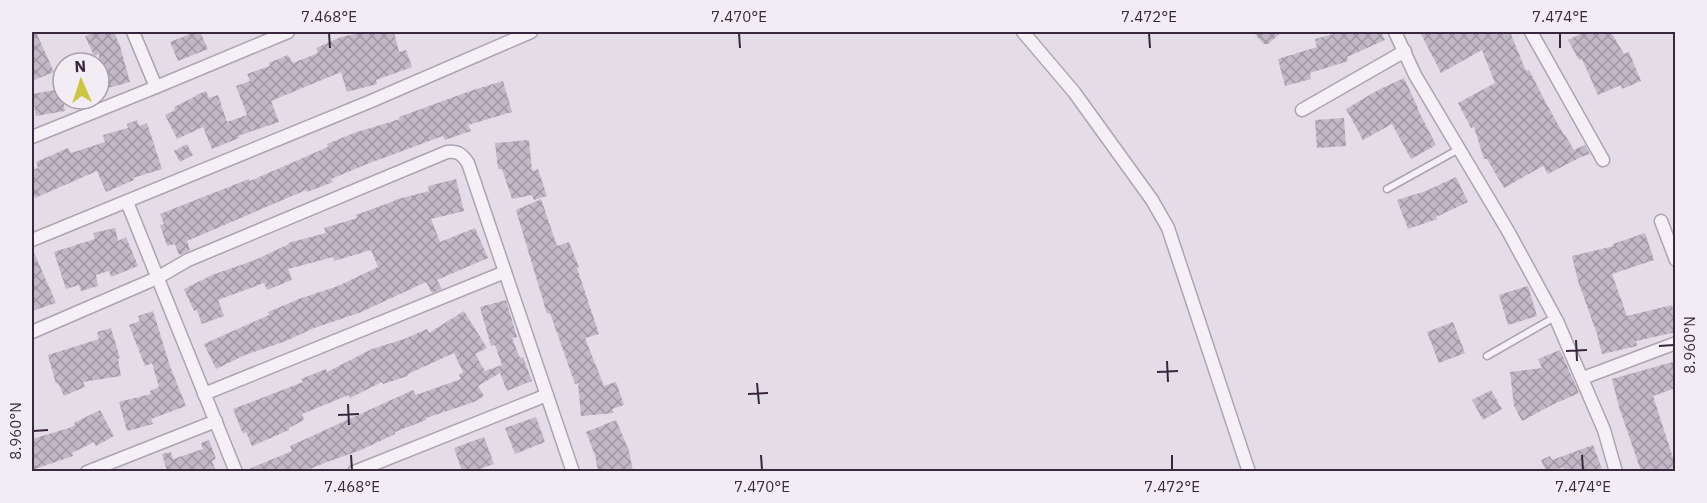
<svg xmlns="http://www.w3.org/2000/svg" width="1707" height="503" font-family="'IBM Plex Sans',sans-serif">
<defs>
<pattern id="building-cross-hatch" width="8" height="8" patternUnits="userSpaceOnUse" patternTransform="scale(1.5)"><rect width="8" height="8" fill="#c3b8c7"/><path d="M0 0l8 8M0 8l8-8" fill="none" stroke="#9f96a3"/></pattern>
</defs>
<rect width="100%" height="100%" fill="#e4dde7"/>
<g fill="url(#building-cross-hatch)">
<path d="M32,32H36L54,72L32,81Z"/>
<path d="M96,32H114L120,46L130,82L101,90L99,84V54L94,56L85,36Z"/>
<path d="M195,32H200L208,49L178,61L170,42Z"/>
<path d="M365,32H394L399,52L406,50L412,67L376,80L377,84L347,92L341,72L271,101L279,122L238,136L239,138L212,149L203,127L177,139L165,115L175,110L174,107L196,96V95L206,91L209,98L218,95L227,122L247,115L236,86L250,81L247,74L270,66L269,63L288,55L293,63L318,53L316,48L341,37Z"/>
<path d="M1253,32H1282L1268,44H1264Z"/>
<path d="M1341,32H1381L1385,40L1347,57L1348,61L1310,73L1311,79L1285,86L1278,59L1317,47L1315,39Z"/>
<path d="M1420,32H1510L1526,71L1529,70L1546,103L1564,135H1565L1574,150L1585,145L1590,154L1581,157L1548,174L1543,166L1504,188L1487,159H1484L1474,127L1471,128L1458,103L1495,83L1482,50L1441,73Z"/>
<path d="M1584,32H1611L1624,54L1629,52L1641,81L1622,89L1621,85L1598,95L1582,59L1579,60L1568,40Z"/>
<path d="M1404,78L1418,108H1417L1436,145L1411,159L1392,124L1363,140L1346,109L1378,90Z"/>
<path d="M503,81L512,112L468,125L471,131L445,140L443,136L367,164L331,179L333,182L307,192L306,190L187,241L190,250L182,254L179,255L175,244L167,246L160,225L164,224L160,214L249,179L250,181L328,147L327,144L354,133L400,119L399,117L473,90Z"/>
<path d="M61,89L65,111L36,116L32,94Z"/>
<path d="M1344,118L1346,146L1317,148L1315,120Z"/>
<path d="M137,120L139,126L147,123L162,169L133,178L134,180L106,192L97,171L35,198L32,189V170L38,168L36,162L68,148L71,153L105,142L103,135L128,128L127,124Z"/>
<path d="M529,140L532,171L538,169L547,196L534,200L532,195L512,199L502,169H498L495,143Z"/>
<path d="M187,144L193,155L180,162L174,151Z"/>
<path d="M1456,177L1468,202L1436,217L1437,219L1408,229L1397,200L1426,191Z"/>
<path d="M456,179L464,211L431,219L440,242L475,228L488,258L437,280L442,289L432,293L426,282L359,313L314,328L286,341L245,355L216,369L204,344L269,315L268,312L299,299L338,286L378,267L371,250L334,261L333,257L288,269L292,280L267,290L264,283L218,300L224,316L202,324L197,310L194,311L184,289L212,275L255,260L289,244L288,243L326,233L324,228L357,218L356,215L394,201V200L429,191L428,186Z"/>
<path d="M541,199L557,246L569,242L579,267L577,268L599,334L585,338L604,386L616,382L624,405L612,409L614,413L581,416L578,383L575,384L550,313L547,314L516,210Z"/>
<path d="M115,228L118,241L126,237L138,266L111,277L109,271L96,275L98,286L81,291L79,285L66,289L54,252L95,239L93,233Z"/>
<path d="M1645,233L1654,260L1612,274L1627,316L1672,305L1676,321V332L1636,341L1637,346L1602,354L1597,334L1578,281L1572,256L1614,246L1613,244Z"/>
<path d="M32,248L56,303L32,311Z"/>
<path d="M1528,286L1537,316L1508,325L1499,295Z"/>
<path d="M506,300L517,337L512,338L520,358L523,357L532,381L507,391L500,373L478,386L484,396L474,402L426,418V420L395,432V434L361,450L327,462L305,471H244L292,451L290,446L413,390L416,395L461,379L459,375L463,372L454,353L408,374V376L383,384L382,382L350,398L349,395L302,414L304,420L289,428V430L252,446L246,432L243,434L233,409L303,382L301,379L326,369L327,372L372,349L404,339L427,329L429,333L464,311L487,348L475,354L485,371L502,365L495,345L491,346L480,307Z"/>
<path d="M153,311L170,366L186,406L151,419L153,424L127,431L119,402L151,394L150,391L159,387L152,363L145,366L129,325L140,321L138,316Z"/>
<path d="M1453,322L1465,353L1439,363L1427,332Z"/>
<path d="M111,328L120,358L118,359L121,376L83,382L85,387L64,396L58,383L56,384L48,355L99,339L97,332Z"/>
<path d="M1560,350L1579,393L1552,405L1522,421L1514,406L1510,372L1542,368L1538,359Z"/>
<path d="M1676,361V388L1653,396L1676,467L1661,471H1641L1619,407L1612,379Z"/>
<path d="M1491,390L1502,409L1483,420L1472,400Z"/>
<path d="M100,410L114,436L96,446L94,442L72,453L73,456L32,470V439L69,428L75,425L74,423Z"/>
<path d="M536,417L545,442L515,454L505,428Z"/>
<path d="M616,420L629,451L633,471H598L595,455L586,432Z"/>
<path d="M484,437L494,464L474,471H462L454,448Z"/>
<path d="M209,440L216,459L212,461L216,471H167L162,454L171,452L173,459L203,449L201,443Z"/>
<path d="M1593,445L1602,469L1594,471H1565L1563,467L1554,471H1546L1541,460L1550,456L1552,460Z"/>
</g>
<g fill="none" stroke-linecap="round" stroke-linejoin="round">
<g stroke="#ada3b1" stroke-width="9">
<g id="lane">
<path d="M1387,189L1459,149"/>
<path d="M1487,356L1555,317"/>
</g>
</g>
<g stroke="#ada3b1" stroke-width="15">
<g id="street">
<path d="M133,32L156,87"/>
<path d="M1023,32L1074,92L1152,200L1168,228L1249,472"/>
<path d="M1395,32L1415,75L1508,231L1557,321L1604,430L1616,472"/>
<path d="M1531,32L1603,160"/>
<path d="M1302,110L1405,51"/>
<path d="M32,137L156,87L288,32"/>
<path d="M127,202L236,472"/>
<path d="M1661,221L1676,260"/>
<path d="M32,240L369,102L531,32"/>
<path d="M32,332L157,278L188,260L447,152C458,151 462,154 468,163L573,472"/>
<path d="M1583,378L1676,343"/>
<path d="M204,394L505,272"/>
<path d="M87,472L216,421"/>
<path d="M354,472L547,395"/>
</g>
</g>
<use href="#lane" stroke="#f4f0f5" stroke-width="6"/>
<use href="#street" stroke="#f4f0f5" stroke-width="12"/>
</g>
<path fill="none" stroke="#38273e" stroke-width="2" d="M329,33L330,48M739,33L740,48M1149,33L1150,48M1560,33V48M1576,340L1577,361M1659,346L1674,345M1566,351L1587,350M1167,361L1168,382M1157,372L1178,371M757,383L759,404M748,394L768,393M348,404L349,425M338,415L359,414M33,431L48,430M351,455L352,470M761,455L762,470M1172,455V470M1582,455L1583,470"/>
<rect width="1707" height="503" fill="none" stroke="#f2edf5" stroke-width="66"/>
<g transform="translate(81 81) rotate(357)"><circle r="28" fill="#f2edf5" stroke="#a89eac" stroke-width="1.5"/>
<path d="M0-4.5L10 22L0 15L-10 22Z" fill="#ccc642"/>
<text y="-9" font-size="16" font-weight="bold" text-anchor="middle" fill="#38273e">N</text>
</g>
<rect x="33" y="33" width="1641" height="437" fill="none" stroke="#38273e" stroke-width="2"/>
<g font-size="15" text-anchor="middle" fill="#38273e">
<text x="329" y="22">7.468°E</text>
<text x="739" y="22">7.470°E</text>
<text x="1149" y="22">7.472°E</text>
<text x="1560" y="22">7.474°E</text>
<text transform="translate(1690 345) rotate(-90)" y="5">8.960°N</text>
<text transform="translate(16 431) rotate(-90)" y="5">8.960°N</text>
<text x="352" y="492">7.468°E</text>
<text x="762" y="492">7.470°E</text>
<text x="1172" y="492">7.472°E</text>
<text x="1583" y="492">7.474°E</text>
</g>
</svg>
